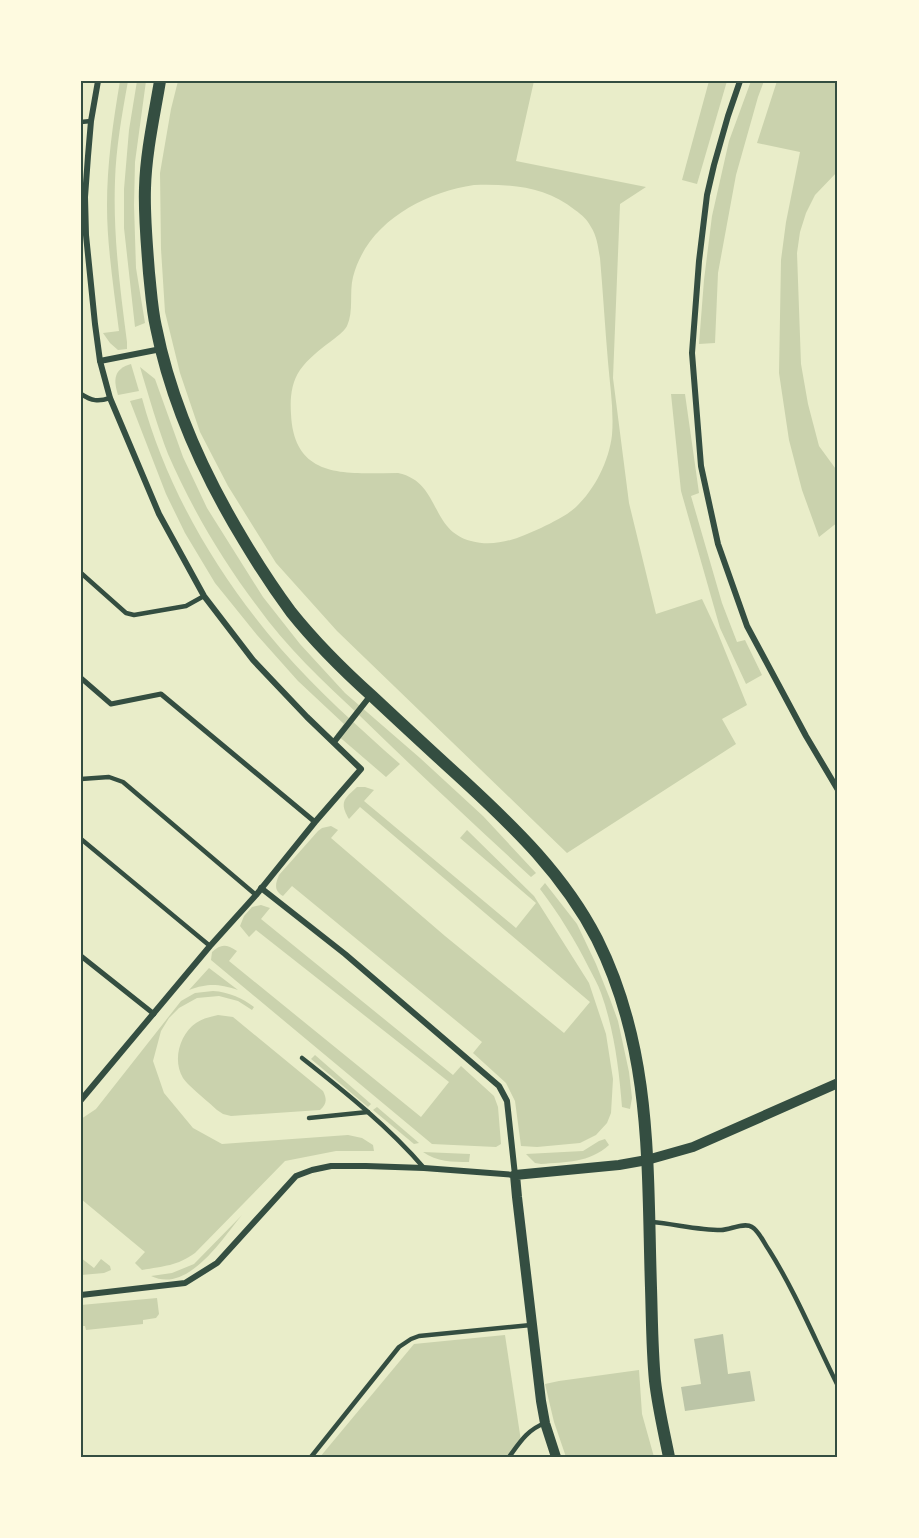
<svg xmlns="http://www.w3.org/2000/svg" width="919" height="1538" font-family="'Roboto Condensed',sans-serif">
<rect width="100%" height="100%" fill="#e9edc9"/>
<g fill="#cad2ad" fill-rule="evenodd">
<path d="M120,81H128C122,114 116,148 115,181C113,235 120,288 127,342V349L118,350L110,343L103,333L119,331C114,290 107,246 107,206C107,164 113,122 120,81Z"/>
<path d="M137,81H146L135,162L134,205L136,268L145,323L135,327L124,228V189L129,130Z"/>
<path d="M178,81H534L516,161L646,187L620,204L613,378L629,503L656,614L702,599L717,631L747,705L722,719L736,744L567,853L337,631L276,563L228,486L200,432L180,373L165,312L161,249L160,173L171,109ZM474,185C510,184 545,186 575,210C582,215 587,219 591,227C597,236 598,247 600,258C603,293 605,327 608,362C610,386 614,411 612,435C609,461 595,489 576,507C566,516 553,522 541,528C519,538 496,548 471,541C429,530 441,482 398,473C348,473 294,481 291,414C290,399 291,383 300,370C308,359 319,350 330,342C336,337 343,333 347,326C354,311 349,293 353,277C367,223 422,193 474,185Z"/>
<path d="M709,81H727L697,184L682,180Z"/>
<path d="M751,81H764L758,97L736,175L718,273L715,343L699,344L704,280L712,216L729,141Z"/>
<path d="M777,81H838V171L815,195L806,213L800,232L797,253L801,364L808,404L819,446L838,472V522L819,537L802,490L789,440L779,373L781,260L786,222L800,152L757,143Z"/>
<path d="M131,364L139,391L118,395C113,379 114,369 131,364Z"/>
<path d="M140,367L155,379L183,457L207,508L263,597L300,644L345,693L420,758L483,816L536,873L531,877C473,823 415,770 359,715C323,681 286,647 257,606C222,560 191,507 168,454C158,428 148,394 140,367Z"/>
<path d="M671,394H685L699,493L691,496L722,603L737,642L745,640L762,675L746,684L720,628L681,491Z"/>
<path d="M142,398C167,491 219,577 281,649C317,690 359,728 400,764L386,777L336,734L344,724L298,681L257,635L215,583L185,533L166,494L130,401Z"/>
<path d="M357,787H365L374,790L364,801L516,928L536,903L460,838L467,830L534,896L589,983L606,1034L613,1079L611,1113L607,1123L596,1135L580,1143L537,1147L521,1146L515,1101L506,1083L473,1053L482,1042L292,886L283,896C274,891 275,884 279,875L318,831L322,828L331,826L338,830L331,838L445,936L564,1033L590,1002L360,807L349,819C339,802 344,799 357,787Z"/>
<path d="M545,883L577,924L596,964L610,999L618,1021L629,1072L632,1098L630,1109L622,1107C619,1069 614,1029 601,993C598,984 593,976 589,968C575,940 559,914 540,889Z"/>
<path d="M261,905L270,908L261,919L453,1075L461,1066L494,1096L498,1107L501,1144L496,1147L432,1144L211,960L212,952C221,944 226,944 237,951L229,961L421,1117L449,1082L256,930L249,937L240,926L244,916L252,907Z"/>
<path d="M209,968L238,990C218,984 209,983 189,990Z"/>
<path d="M213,991C229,992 242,998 254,1007L252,1010L238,1001L219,996L197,998L179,1008L169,1018L161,1031L153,1061L164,1093L193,1128L222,1144L348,1135L362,1138L373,1145L374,1151H336L285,1161L195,1253C177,1266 164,1266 142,1270L135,1263L145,1252L81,1199V1119L96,1109L181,1001L195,993Z"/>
<path d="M218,1015L233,1017L323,1091C327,1099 327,1104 320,1110L231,1116L223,1114L217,1110C209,1102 188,1086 183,1078C172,1060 180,1034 196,1023C203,1018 210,1017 218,1015Z"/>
<path d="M315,1055L371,1104L368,1107L311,1059Z"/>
<path d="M377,1107L419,1143L414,1144L373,1110Z"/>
<path d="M605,1139L609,1145C589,1163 566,1162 541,1164L535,1163L526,1154L583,1151L599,1141Z"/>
<path d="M423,1152L470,1154L469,1162C452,1162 437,1162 423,1152Z"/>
<path d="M242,1215C222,1239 188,1294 151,1276L172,1273L194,1264Z"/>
<path d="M81,1258L94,1268L101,1259L110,1266L111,1270L104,1273L81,1275Z"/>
<path d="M157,1298L159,1314L156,1318L143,1320V1324L86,1330L85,1326H81V1305Z"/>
<path d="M505,1335L521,1441L507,1457H320L414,1344Z"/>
<path d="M639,1370L642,1414L654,1457H566L554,1422L545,1384L559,1381Z"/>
</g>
<path fill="#bcc5a7" d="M723,1334L728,1374L750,1371L755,1401L685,1411L681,1387L701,1384L694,1339Z"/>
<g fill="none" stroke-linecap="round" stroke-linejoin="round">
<g stroke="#344e41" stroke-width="4.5">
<path d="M81,122L91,121"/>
<path d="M81,394C92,401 98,402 110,398"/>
<path d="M81,573L126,613L134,615L186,606L204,596"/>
<path d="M81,779L109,777L123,782L256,895"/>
<path d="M81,839L210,946"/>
<path d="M302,1058C344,1091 389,1127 424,1168"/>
<path d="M309,1118L368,1112"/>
<path d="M652,1222C675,1224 698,1230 721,1230C730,1230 744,1222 752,1227C759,1231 764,1243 769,1250C796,1293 815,1340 838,1386"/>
<path d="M311,1457L399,1347L411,1339L419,1336L531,1325"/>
<path d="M509,1457C520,1442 527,1430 545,1423"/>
</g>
<g stroke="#344e41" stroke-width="5">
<path d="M81,678L111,704L161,694L315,822"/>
<path d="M81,956L154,1014"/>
</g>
<g stroke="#344e41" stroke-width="6">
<path d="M740,81L728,116L714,165L707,195L699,261L692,353L701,466L718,544L747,626L806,736L838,790"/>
<path d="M100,361L161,349"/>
<path d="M334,742L371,695"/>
<path d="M81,1100L210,946L256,895L315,822L361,769L307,717L253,660L204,596L159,514L110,398L100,361L95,324L86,235L85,197L88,156L91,121L98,81"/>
<path d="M81,1295L185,1283L217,1263L296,1176L312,1170L331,1166H366L424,1168L515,1175L507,1101L499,1086L345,954L261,888"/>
</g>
<path stroke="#344e41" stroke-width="10" d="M556,1457L545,1423L541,1401L517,1197L515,1175L619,1165L647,1160L693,1147L838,1083"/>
<path stroke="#344e41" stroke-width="12" d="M160,81C154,117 146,152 145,188C144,217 147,245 149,273C151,291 152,310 156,327C171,403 204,475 244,541C259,566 274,589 291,612C315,642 343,670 372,696C402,724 432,752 463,780C515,828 564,875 597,939C653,1051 647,1167 651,1288C652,1319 652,1350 655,1381C658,1407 664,1432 669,1457"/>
</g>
<rect width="919" height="1538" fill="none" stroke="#fefae0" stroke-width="165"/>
<rect x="82" y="82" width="754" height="1374" fill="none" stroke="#344e41" stroke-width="2"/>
</svg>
